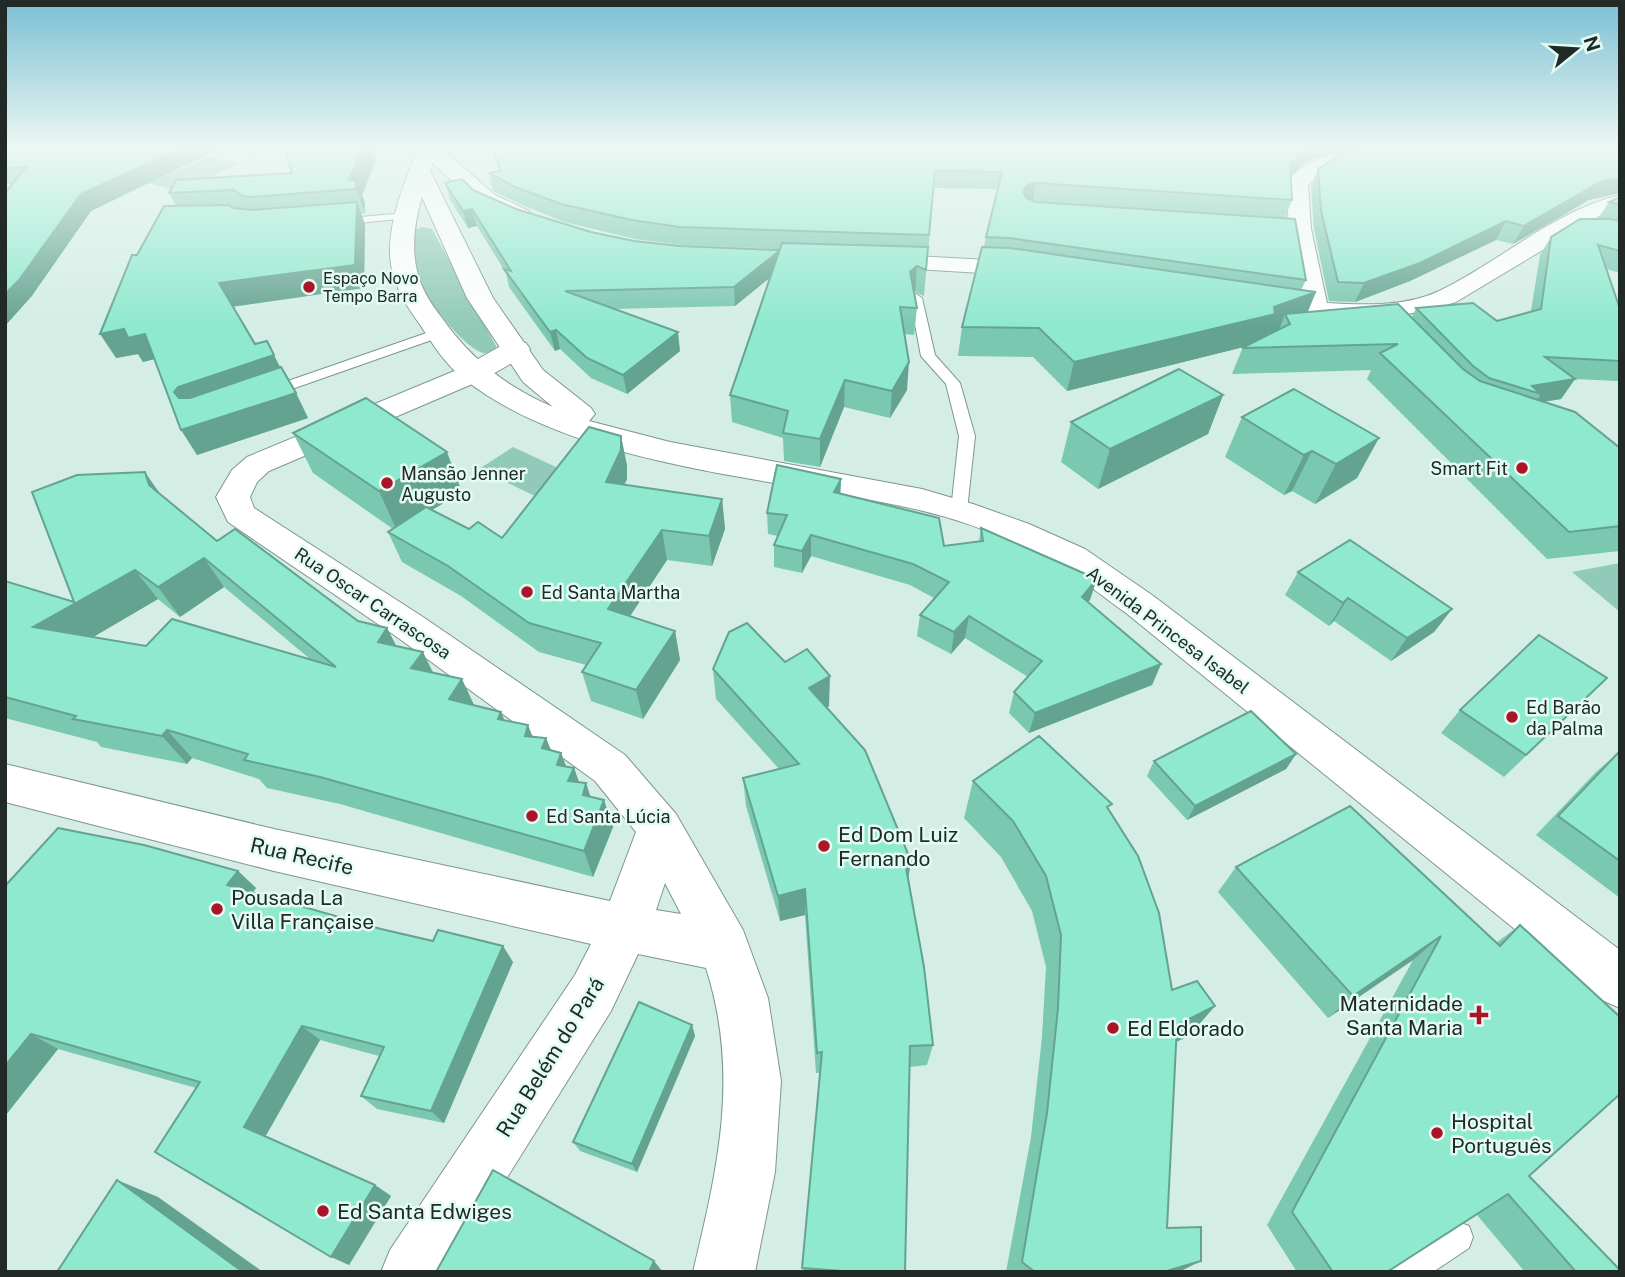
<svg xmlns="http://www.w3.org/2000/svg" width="1625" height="1277" font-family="'Public Sans',sans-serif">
<rect width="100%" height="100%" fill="#d4eee5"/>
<g fill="#91cab8">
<path d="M208,157L239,164L180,191L148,183Z"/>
<path d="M422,227L432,229L497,348C493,349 490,352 486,353C470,355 428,301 421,286C414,270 410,249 411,232Z"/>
<path d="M513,447L571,474L549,503L479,469Z"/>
<path d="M1620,563V612L1572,572Z"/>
</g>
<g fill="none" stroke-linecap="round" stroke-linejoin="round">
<g stroke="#7e968e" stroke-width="2">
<g id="service">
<path d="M405,213L409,214V218L338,225L332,222L338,219Z"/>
<path d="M916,294L922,298L935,355L960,383L975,436L967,510L959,515L951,510L959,436L946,384L921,356L910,298Z"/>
<path d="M438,329L443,330V336L272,396L267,397L260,393L262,390Z"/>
<path d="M1458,1222L1469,1226L1473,1237L1469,1248L1433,1272H1389L1394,1261Z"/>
</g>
</g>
<g stroke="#7e968e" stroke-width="2">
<g id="minor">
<path d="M419,147H440L495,195L529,211L532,216L529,221C500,228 436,170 419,147Z"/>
<path d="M1368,147H1410L1407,151L1339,166L1308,185L1311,229L1327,303C1363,305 1406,307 1439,291C1500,262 1553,211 1620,195V208L1606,212L1456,302C1387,324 1316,325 1246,307L1242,302L1246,297L1255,294L1301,301L1289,229L1286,183C1304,158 1339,152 1368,147Z"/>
<path d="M876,254L1029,262L1038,264L1041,269L1038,274L1029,276L867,266L864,261L867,256Z"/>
<path d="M516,341L526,343L530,349L526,355L484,379L269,471L257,482L250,497L254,508L423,617L625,755L676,814L743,930L768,998L781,1081L775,1172L755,1272H693C718,1167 740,1074 706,968L638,954L611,1011L448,1272H381L390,1250L575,975L591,944L274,871L5,802V764L274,829L610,901L636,832L595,781L397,637L228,522L216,497L232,470L247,457L464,367L506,343ZM665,883L681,914L656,910Z"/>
</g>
</g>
<g stroke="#7e968e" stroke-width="2">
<path id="secondary" d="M418,147H438L430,171L493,298L543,370L591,408L595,414L589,421L670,442L922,489L973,504L1029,524L1085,549L1152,595L1620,950V1008L1602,1000L1126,613C1107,600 1090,585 1070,573C1025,544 971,522 919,510C780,477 578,469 464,379C446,365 433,345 421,326C405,304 391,282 390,254C389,217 406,181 418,147ZM422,197L467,298L523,382L553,407C506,387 471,359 442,318C431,304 421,289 417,271C411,246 415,221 422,197Z"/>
</g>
<use href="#service" fill="#fff" fill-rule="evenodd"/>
<use href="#minor" fill="#fff" fill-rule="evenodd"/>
<use href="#secondary" fill="#fff" fill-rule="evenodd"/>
</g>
<g fill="#7bc8b1" fill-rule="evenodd">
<path d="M5,147H223L91,211L31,297L12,184H5Z"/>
<path d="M284,147H372L376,160L362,195L365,203V213L361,214L365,224L364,288L233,306L255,344L281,367L296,393L308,418L197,455L154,359L143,362L138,354L116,358L137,255L176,206L169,193L292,173Z"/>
<path d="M490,147H1620L1589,200L1513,244L1496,240L1410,281L1355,302L1329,301L1314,229L1311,186L1318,169L1368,147L1342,149L1309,160L1291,175L1292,200L1285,218L1032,201L1306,280L1301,290L1307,312L1412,317L1416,308L1497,321L1531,311L1540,255L1551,237L1598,219L1609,202L1620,197V273L1606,269L1620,309V380L1617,381L1575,379L1561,399L1544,402L1620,448V551L1547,559L1367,379L1371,370L1232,374L1243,347L1067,391L1033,357L958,356L962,327L984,247L986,237L998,189L934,188L924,296L915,292L914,293L917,308L914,335L904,334L907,390L890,418L844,407L820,467L784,461L783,438L732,422L730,395L769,278L735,306L614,309L680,351L627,394L591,378L560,349L555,351L509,287L506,273L477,226L468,228L450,200L445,183L473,190L516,209L591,232L634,241L680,246L779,250L780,249L682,245L635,239L564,222L520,204L493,191L489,173L499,171Z"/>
<path d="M1294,389L1357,478L1315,504L1292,491L1284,495L1225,457L1242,417Z"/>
<path d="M1223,395L1208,434L1098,489L1061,462L1071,422Z"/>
<path d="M293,433L462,492L432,510L469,529L502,538L621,436L627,466V479L624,485L722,499L725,529L712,566L667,560L630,616L675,631L680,660L643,719L591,701L582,672L586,665L539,652L461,596L402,562L388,532L393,529L313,473Z"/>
<path d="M841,479L840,493L944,546L979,541L981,528L1090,600L1088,602L1161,664L1152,685L1029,733L1009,713L1014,692L1028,677L965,638L951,654L917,636L920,615L934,598L910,585L811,556L802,573L774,567V545L778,536L768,534L767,513Z"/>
<path d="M160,494L217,541L358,621L387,628L396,646L433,672L474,705L505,721L533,737L546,738L551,751L561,753L566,766L574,768L579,782L613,827L593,877L340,804L267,788L259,779L192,758L187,764L101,747L97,742L5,718V581L74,602ZM224,587L310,659L146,646L93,637L158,599L180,617Z"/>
<path d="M1298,572L1452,609L1434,632L1391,661L1334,621L1329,626L1285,595Z"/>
<path d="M785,662L829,706L827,708L908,879L933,1045L927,1065L910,1067L905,1272H803L820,1073H816L805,915L780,921L746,806L743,778L779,769L716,699L713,669Z"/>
<path d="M1607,678L1504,777L1441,733L1460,710Z"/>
<path d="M1619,752L1620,753V898L1536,835L1596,772Z"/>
<path d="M1296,754L1286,769L1187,820L1147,776L1154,761Z"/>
<path d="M973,781L1109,811L1172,990L1215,1006L1189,1036L1176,1042L1167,1228L1179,1272H1006L1031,1137L1042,1037L1046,967L1032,911L1001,857L964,818Z"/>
<path d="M1236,867L1496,943L1520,925L1529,1176L1620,1272H1525L1477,1215L1387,1272H1297L1267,1225L1413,960L1328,1018L1218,892Z"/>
<path d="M238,871L256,888L253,892L381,929L513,962L444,1123L377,1109L361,1096L379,1056L320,1040L265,1137L375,1185L391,1196L349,1265L196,1088L58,1049L5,1116V886Z"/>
<path d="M692,1025L695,1036L637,1172L580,1151L573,1142Z"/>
</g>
<g fill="#64a390">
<path d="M183,147H223L91,211L31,297L5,326V294L81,194Z"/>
<path d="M364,147H372L376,160L362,195L365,203V213L356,189L349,180Z"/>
<path d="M1311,147H1343L1342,149L1309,160L1284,181L1290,164Z"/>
<path d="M1620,178V193L1589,200L1513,244L1524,226L1600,182Z"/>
<path d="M1036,183L1033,200L1020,209L1023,191L1027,185Z"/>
<path d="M357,202L365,224L364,288L231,307L219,283Z"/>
<path d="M472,209L477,226L468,228L463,211Z"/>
<path d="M1506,221L1496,240L1410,281L1355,302L1364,283Z"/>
<path d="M782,250V268L735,306L734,287Z"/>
<path d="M917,266L915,292L907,298L910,272Z"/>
<path d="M1316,292L1304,321L1290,324L1285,314L1279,330L1267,334L1264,342L1067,391L1074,362L1274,307Z"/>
<path d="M124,329L145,334L159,358L143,362L138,354L116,358L100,334Z"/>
<path d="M556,330L560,349L555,351L550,332Z"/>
<path d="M678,332L680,351L627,394L623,375Z"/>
<path d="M274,355L286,379L193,412L174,392L178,387Z"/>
<path d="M909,362L907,390L890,418L892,391Z"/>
<path d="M1575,379L1561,399L1535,403L1541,394L1532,386Z"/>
<path d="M845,380L844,407L820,467V439Z"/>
<path d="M296,393L308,418L197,455L181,430Z"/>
<path d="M1223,395L1208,434L1098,489L1110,449Z"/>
<path d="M621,436L627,466V479L612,512L606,482Z"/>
<path d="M1379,438L1357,478L1315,504L1336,464Z"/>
<path d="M1312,451L1292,491L1284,495L1304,455Z"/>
<path d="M447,452L462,492L397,531L379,491Z"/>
<path d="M145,472L165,501L149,485Z"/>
<path d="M841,479L840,501L834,492Z"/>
<path d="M722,499L725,529L712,566L709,536Z"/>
<path d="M662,530L667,560L615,639L608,609Z"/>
<path d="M811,535V556L802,573V551Z"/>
<path d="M204,558L224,587L180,617L158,587Z"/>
<path d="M135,570L158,599L61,656L33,627Z"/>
<path d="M1097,579L1090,600L1075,619L1082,597Z"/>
<path d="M1348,598L1334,621L1329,626L1343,603Z"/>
<path d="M1452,609L1434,632L1391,661L1407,638Z"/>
<path d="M969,616L965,638L951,654L954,632Z"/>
<path d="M387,628L402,657L378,642Z"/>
<path d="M675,631L680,660L643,719L636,690Z"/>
<path d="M423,652L437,681L411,668Z"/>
<path d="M1161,664L1152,685L1029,733L1035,713Z"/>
<path d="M830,676L829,706L809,718V688Z"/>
<path d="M462,679L475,707L449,699Z"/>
<path d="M501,712L513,740L498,719Z"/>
<path d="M528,725L539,753L525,736Z"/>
<path d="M167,730L192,758L187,764L162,736Z"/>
<path d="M546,738L557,766L542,748Z"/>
<path d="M561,753L570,777L574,768L583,794L586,783L595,810L578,808L557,765Z"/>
<path d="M1296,754L1286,769L1187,820L1195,806Z"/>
<path d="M604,800L613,827L593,877L584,851Z"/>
<path d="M911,861L907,887L905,862Z"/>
<path d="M238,871L256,888L245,903L227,885Z"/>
<path d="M805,889V915L780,921L778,896Z"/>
<path d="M1441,936L1413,960L1328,1018L1353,996Z"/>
<path d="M503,946L513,962L444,1123L431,1111Z"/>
<path d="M1215,1006L1189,1036L1152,1053L1177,1025Z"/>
<path d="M692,1025L695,1036L637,1172L632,1164Z"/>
<path d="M302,1026L320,1040L264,1139L244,1127Z"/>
<path d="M31,1034L58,1049L5,1116V1066Z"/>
<path d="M117,1180L158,1197L263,1272H243Z"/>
<path d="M375,1185L391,1196L349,1265L331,1257Z"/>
<path d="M654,1261L663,1272H649Z"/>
<path d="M1201,1261L1179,1272H1162Z"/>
</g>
<g fill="#8fe9ce" stroke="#64a390" stroke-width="2" fill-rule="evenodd">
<path d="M5,147H183L81,194L19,280L5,294V193L26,167L5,168Z"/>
<path d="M284,147H364L349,180H356V189L251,197L242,196L234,190L169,193L176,180L292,173Z"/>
<path d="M492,147H1311L1290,164L1292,200L1036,183L1027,185L1023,191L1026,198L1036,202L1295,219L1306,280L1009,238L986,237L1002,172L935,171L929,235L680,227L632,220L561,204L515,187L489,173L501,171Z"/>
<path d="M1368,147H1620V178L1600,182L1524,226L1506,221L1420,263L1364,283L1338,282L1321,211L1318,169L1347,151Z"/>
<path d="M462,179L473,190L516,209L591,232L634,241L680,246L779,250L778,252L734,287L565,291L678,332L623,375L587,358L556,330L550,332L504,269L511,271L472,209L463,211L445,183Z"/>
<path d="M1620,197V204L1609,202Z"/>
<path d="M357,202L355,265L219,283L255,344L267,341L274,355L178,387L174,392L179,398H190L281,367L296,393L181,430L145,334L128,338L124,329L100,334L132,255H137L164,206L229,205L233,208L252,210Z"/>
<path d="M1580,219H1610L1620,221V251L1598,245L1620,309V361L1545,357L1575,379L1532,386L1541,394L1489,378L1473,366L1416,308L1473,303L1497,321L1541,309L1551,237Z"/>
<path d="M782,243L928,247L926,270L917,266L910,272L917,308L900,307L909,362L892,391L845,380L820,439L783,433L788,411L730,395Z"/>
<path d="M982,247L1010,248L1316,292L1274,307L1275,314L1074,362L1039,328L962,327Z"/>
<path d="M1398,304L1463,369L1480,381L1575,412L1620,448V526L1569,532L1380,353L1398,344L1242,348L1290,324L1285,314Z"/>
<path d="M1179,369L1223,395L1110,449L1071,422Z"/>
<path d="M1294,389L1379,438L1336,464L1312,451L1304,455L1242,417Z"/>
<path d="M366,398L447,452L379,491L293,433Z"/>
<path d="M589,427L621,436V450L606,482L722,499L709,536L662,530L608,609L675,631L636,690L582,672L601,643L529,623L448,566L388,532L426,507L469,529L478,522L502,538Z"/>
<path d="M777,465L841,479L834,492L939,518L944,546L983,541L981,528L1097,579L1082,597L1161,664L1035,713L1014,692L1042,661L969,616L954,632L920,615L949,582L913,564L811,535L802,551L774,545L787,515L767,513Z"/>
<path d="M145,472L149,485L217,541L235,529L358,621L387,628L378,642L423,652L411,668L462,679L449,699L501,712L498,719L528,725L525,736L546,738L542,748L561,753L557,765L574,768L568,781L586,783L583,795L604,800L584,851L320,777L244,760L248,754L167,730L162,736L73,719L76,716L5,697V581L74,602L32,492L77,475ZM204,558L336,667L172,619L146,646L33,627L135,570L158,587Z"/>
<path d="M1350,540L1452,609L1407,638L1348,598L1343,603L1298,572Z"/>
<path d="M747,623L785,662L807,649L830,676L809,688L865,750L911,861L905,862L924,967L933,1045L910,1046L905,1272H857L802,1268L822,1052L817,1053L805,889L778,896L743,778L799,764L713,669L729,632Z"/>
<path d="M1539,635L1607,678L1526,755L1460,710Z"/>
<path d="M1251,711L1296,754L1195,806L1154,761Z"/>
<path d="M1039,736L1112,804L1107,807L1138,856L1159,913L1172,990L1197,981L1215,1006L1177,1025L1167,1228L1201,1227V1261L1163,1272H1035L1022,1262L1047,1113L1058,1008L1061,935L1046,876L1013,821L973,781Z"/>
<path d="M1619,752L1620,753V861L1558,816Z"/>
<path d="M1350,806L1500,946L1520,925L1620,1017V1094L1529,1176L1620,1270V1272H1576L1508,1194L1387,1272H1333L1292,1212L1441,936L1353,996L1236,867Z"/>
<path d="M58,828L144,845L238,871L227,885L381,929L433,941L438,930L503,946L431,1111L361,1096L384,1047L302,1026L244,1127L375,1185L331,1257L155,1152L200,1082L31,1034L5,1066V886Z"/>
<path d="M639,1002L692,1025L632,1164L573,1142Z"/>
<path d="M493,1170L654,1261L649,1272H436Z"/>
<path d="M117,1180L243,1272H57Z"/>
</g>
<linearGradient id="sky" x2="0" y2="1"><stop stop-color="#7abfd3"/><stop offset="0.45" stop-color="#ecf7f3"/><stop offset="1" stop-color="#ecf7f3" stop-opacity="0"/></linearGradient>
<rect width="1625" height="326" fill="url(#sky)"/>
<g fill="#aa1527" stroke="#e2fcf3" stroke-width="2.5">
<circle cx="309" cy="287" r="7"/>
<circle cx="1522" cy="468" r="7"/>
<circle cx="387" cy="483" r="7"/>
<circle cx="527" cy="592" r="7"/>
<circle cx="1512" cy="717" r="7"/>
<circle cx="532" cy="816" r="7"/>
<circle cx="824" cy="846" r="7"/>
<circle cx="217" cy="909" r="7"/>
<path d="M1475.5 1004.5h7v7h7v7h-7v7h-7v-7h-7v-7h7z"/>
<circle cx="1113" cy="1028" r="7"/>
<circle cx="1437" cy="1133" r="7"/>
<circle cx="323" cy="1211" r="7"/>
</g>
<g text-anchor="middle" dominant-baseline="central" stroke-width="5" stroke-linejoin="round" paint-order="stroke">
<g font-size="16" fill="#212a27" stroke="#e2fcf3" text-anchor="start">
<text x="323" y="278">Espaço Novo<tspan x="323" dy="18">Tempo Barra</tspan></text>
</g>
<g font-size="18" fill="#212a27" stroke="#e2fcf3" text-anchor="start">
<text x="1508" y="468" text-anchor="end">Smart Fit</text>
<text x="401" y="473">Mansão Jenner<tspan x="401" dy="21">Augusto</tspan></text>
<text x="541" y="592">Ed Santa Martha</text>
<text x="1526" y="707">Ed Barão<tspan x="1526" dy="21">da Palma</tspan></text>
<text x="546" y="816">Ed Santa Lúcia</text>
</g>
<g font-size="18" fill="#212a27" stroke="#e2fcf3">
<text transform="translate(373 603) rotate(34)">Rua Oscar Carrascosa</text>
<text transform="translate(1168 630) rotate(37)">Avenida Princesa Isabel</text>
</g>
<g font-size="21" fill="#212a27" stroke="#e2fcf3" text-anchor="start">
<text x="838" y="834">Ed Dom Luiz<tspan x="838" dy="24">Fernando</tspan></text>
<text x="231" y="897">Pousada La<tspan x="231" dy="24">Villa Française</tspan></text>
<text x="1463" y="1003" text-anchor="end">Maternidade<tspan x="1463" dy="24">Santa Maria</tspan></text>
<text x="1127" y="1028">Ed Eldorado</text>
<text x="1451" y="1121">Hospital<tspan x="1451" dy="24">Português</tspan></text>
<text x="337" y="1211">Ed Santa Edwiges</text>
</g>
<g font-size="21" fill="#212a27" stroke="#e2fcf3">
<text transform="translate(302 856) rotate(13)">Rua Recife</text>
<text transform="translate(550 1057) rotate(-58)">Rua Belém do Pará</text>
</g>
</g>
<rect width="1625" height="1277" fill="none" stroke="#212a27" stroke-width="14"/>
<g transform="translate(1576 49) rotate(72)" stroke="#e2fcf3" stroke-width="5" paint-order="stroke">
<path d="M0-5L12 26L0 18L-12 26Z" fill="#212a27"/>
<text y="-10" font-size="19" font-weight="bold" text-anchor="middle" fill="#212a27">N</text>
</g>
</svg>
